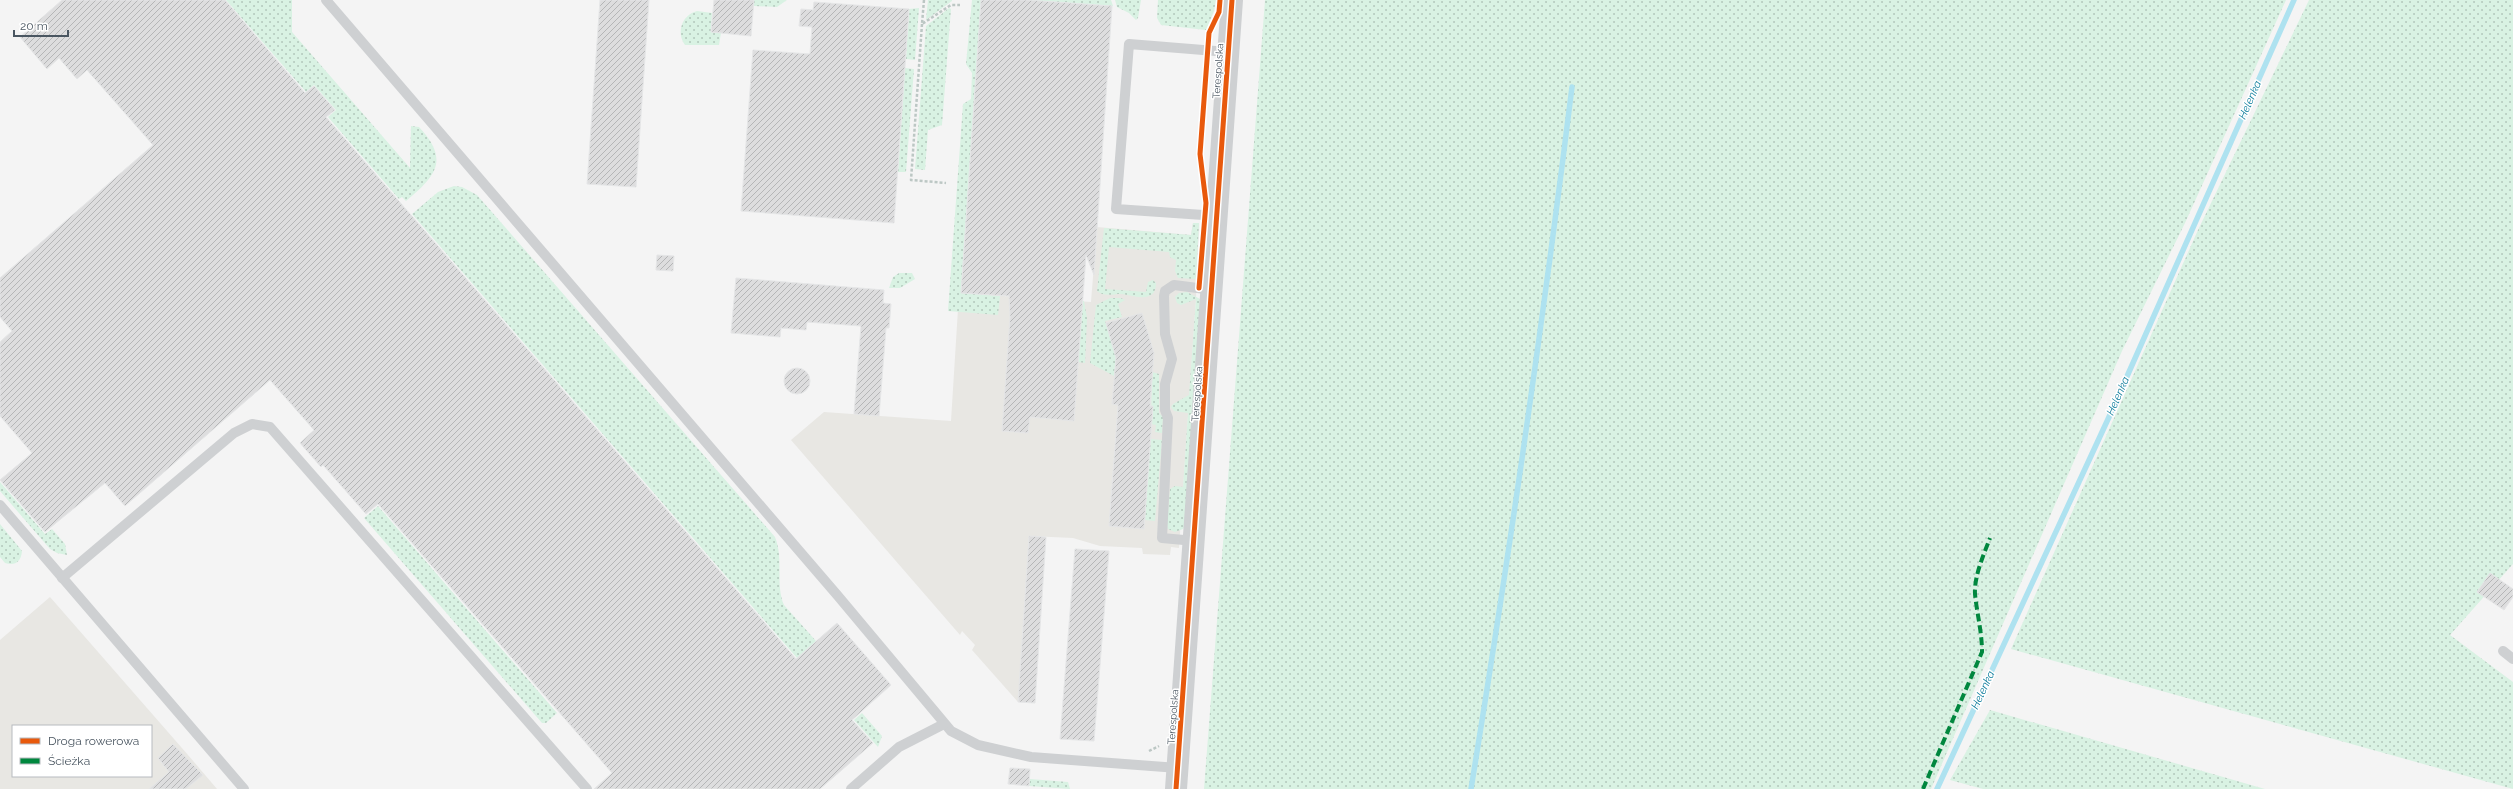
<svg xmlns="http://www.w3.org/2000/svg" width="2513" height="789" font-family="Raleway,sans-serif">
<defs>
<pattern id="green-dots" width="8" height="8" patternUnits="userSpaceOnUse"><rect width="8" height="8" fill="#d9f2e3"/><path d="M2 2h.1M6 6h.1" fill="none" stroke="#b2c7bb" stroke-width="1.8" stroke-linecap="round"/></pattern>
<pattern id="building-hatch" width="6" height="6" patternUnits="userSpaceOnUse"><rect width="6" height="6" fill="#ddddde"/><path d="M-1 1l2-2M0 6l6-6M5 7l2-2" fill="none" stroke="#b5b6b7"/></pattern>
</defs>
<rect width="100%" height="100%" fill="#f4f4f4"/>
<g fill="#e8e7e3" fill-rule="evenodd">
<path d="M1193,223H1199L1196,299L1179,548L1171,547L1170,555L1143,554L1142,548L1100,546L1073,538L1029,536L1018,702L972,650L975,645L962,631L960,635L791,440L824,412L951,421L959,293L1091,302L1097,227L1191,235Z"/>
<path d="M50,597L188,755L217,789H0V640ZM13,726H151V776H13Z"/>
</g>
<g fill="url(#green-dots)">
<path d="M226,0H292V32L410,168L411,126L419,127C450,160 436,176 406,201L402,197L399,199L328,117L336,110L314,85L306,92Z"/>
<path d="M754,0H787L777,7L754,6Z"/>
<path d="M928,0H952V1L926,20Z"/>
<path d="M972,0H981L961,293L1000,296L998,315L948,311L963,104L971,99L972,73L966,64Z"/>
<path d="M1028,0H1111L1113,6Z"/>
<path d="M1115,0H1141L1138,18L1136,20L1129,13L1117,7Z"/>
<path d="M1158,0H1216L1214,11L1206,30L1161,25L1157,18Z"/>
<path d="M1265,0H2286L2185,223L2122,351L1931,789H1204Z"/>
<path d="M2309,0H2513V564L2450,635L2513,682V789L2011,649L2198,230Z"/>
<path d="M919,8L915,60L906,59L909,9Z"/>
<path d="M949,8L951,9L942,125L928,130L925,170L915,169L926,26Z"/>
<path d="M697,11L712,13L711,32L721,33L719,45H685C676,32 682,15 697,11Z"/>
<path d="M905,68L914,69L906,172H898Z"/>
<path d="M454,186L462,187L477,195L775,537C784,559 775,584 784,605L816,641L797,658L412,214L438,192Z"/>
<path d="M1193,223H1199L1196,279L1178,278L1175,271L1176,260L1170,257L1169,252L1109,247L1105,289L1146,292L1148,282L1153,280L1156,283C1156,305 1133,295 1121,294C1113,294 1103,297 1097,291L1104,228L1191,235Z"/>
<path d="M899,273H912L915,279L900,288H889L893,277Z"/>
<path d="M1187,292L1200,299L1187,523L1183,529L1175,532L1168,529L1167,525L1170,489L1175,486L1183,487L1188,413L1174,411L1171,407L1173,404L1189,395L1196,299L1181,305L1177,303L1175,297L1179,293Z"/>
<path d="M1014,296L1084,301L1087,318L1085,363L1078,362L1081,325Z"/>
<path d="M1110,298H1121L1125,300L1118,304L1122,317L1105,321L1116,357L1114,376L1090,363L1096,305Z"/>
<path d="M1152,372L1159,374V413L1163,417L1162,433L1155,432L1156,425L1151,424Z"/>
<path d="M1150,439L1162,440L1155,521L1145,520Z"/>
<path d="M0,482L45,534L52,529L65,544L67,555L57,553L50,549L0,491Z"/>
<path d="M378,506L557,713L546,723H542L364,518Z"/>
<path d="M0,524L22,551C21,562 15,566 5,563L0,557Z"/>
<path d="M1990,710L2265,789H1983L1950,780Z"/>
<path d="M862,713L882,736L878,747L854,720Z"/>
<path d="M1030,779L1068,782L1070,789L1029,786Z"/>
</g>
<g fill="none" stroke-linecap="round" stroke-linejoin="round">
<g stroke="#aee2f0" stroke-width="5.5">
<path d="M1471,789C1509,556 1543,322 1572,87"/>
<path d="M1937,789L2109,417L2294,0"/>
</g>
</g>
<g fill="url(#building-hatch)" stroke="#e5e6e7">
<path d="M62,0H225L305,93L314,86L335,110L326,117L796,659L837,623L891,685L852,720L873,743L820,789H594L612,773L378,504L366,514L323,465L321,467L300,443L314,430L270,380L125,506L105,483L45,532L0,480L32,453L0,416V342L12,331L0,317V278L153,145L87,70L77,79L59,58L47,69L20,37Z"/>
<path d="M600,0H649L636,187L587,184Z"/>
<path d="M714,0H754L751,36L711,32Z"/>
<path d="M981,0H1028L1112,6L1094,275L1086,255L1074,421L1030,417L1028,433L1002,431L1010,317L1009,296L961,293Z"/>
<path d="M814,2L909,9L894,223L741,211L753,50L810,54L812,27L799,26L801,9L813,10Z"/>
<path d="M657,255L674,256L673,271L656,270Z"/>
<path d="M736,278L884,290L883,303L891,304L889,328H886L879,416L854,414L861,326L807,322L806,330L781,328L780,337L731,333Z"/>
<path d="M1142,313L1154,353L1150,406H1153L1144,529L1109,526L1118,405L1112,404L1116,358L1106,323Z"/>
<circle cx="797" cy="381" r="13"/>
<path d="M1029,536L1046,537L1035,703L1018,702Z"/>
<path d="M1075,549L1109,551L1094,741L1060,739Z"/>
<path d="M2490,573L2513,589V597L2504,610L2477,592Z"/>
<path d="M173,744L203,775L186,789H149L169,772L158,758Z"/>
<path d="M1010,768L1030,769L1029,786L1008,784Z"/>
</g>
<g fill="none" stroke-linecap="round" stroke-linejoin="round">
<g stroke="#bcc7c4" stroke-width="2.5" stroke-dasharray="3 2" stroke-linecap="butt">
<path d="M924,0L922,24L951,5H960"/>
<path d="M922,24L911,180L946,183"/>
<path d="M1149,751L1159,746"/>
</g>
<g stroke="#ced0d2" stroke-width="10">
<path d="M326,0L838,596L951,731L978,745L1031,757L1178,768"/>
<path d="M1218,216L1116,209L1129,44L1228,52"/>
<path d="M0,505L244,789"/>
<path d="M1195,541L1162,538L1168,418L1165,410V384L1172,359L1165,334L1164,296L1165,291L1174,285L1213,290"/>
<path d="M62,578L234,433L252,424L270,427L587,789"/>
<path d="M2503,651L2513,659"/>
<path d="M851,789L899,747L944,724"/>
</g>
<path stroke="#ced0d2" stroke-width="22" d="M1176,789L1232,0"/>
<path stroke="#00873e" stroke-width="4" stroke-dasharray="8 4" stroke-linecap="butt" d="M1923,789L1982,652C1982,632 1977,614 1975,594C1974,576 1984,554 1990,538"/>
<g stroke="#fff" stroke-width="8">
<g id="cycleway">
<path d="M1199,288L1206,203L1200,154L1209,33L1219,12L1220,0"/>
<path d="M1176,789L1232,0"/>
</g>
</g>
<use href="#cycleway" stroke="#e8590c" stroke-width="5"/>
</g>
<g text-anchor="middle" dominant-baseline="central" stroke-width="3" stroke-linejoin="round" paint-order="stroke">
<g font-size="10" fill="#4a5661" stroke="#fff">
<text transform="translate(1218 71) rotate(-86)">Terespolska</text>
<text transform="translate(1197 394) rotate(-86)">Terespolska</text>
<text transform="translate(1173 717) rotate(-86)">Terespolska</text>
</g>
<g font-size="11" font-style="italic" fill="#0c7c9b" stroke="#fff">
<text transform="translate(2250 100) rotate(-66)">Helenka</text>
<text transform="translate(2118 396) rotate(-66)">Helenka</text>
<text transform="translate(1983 690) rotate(-65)">Helenka</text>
</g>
</g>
<rect x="12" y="725" width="140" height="52" fill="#ffffff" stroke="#b7bbc0"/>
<rect x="20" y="738" width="20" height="6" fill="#e8590c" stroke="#b7bbc0"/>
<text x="48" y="745" font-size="12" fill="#4a5661">Droga rowerowa</text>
<rect x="20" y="758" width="20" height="6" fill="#00873e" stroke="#b7bbc0"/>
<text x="48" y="765" font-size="12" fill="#4a5661">Ścieżka</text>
<path d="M14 30v6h54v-6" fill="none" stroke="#4a5661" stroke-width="2"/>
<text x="20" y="30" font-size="12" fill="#4a5661" stroke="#ffffff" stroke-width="3" paint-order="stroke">20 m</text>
</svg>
